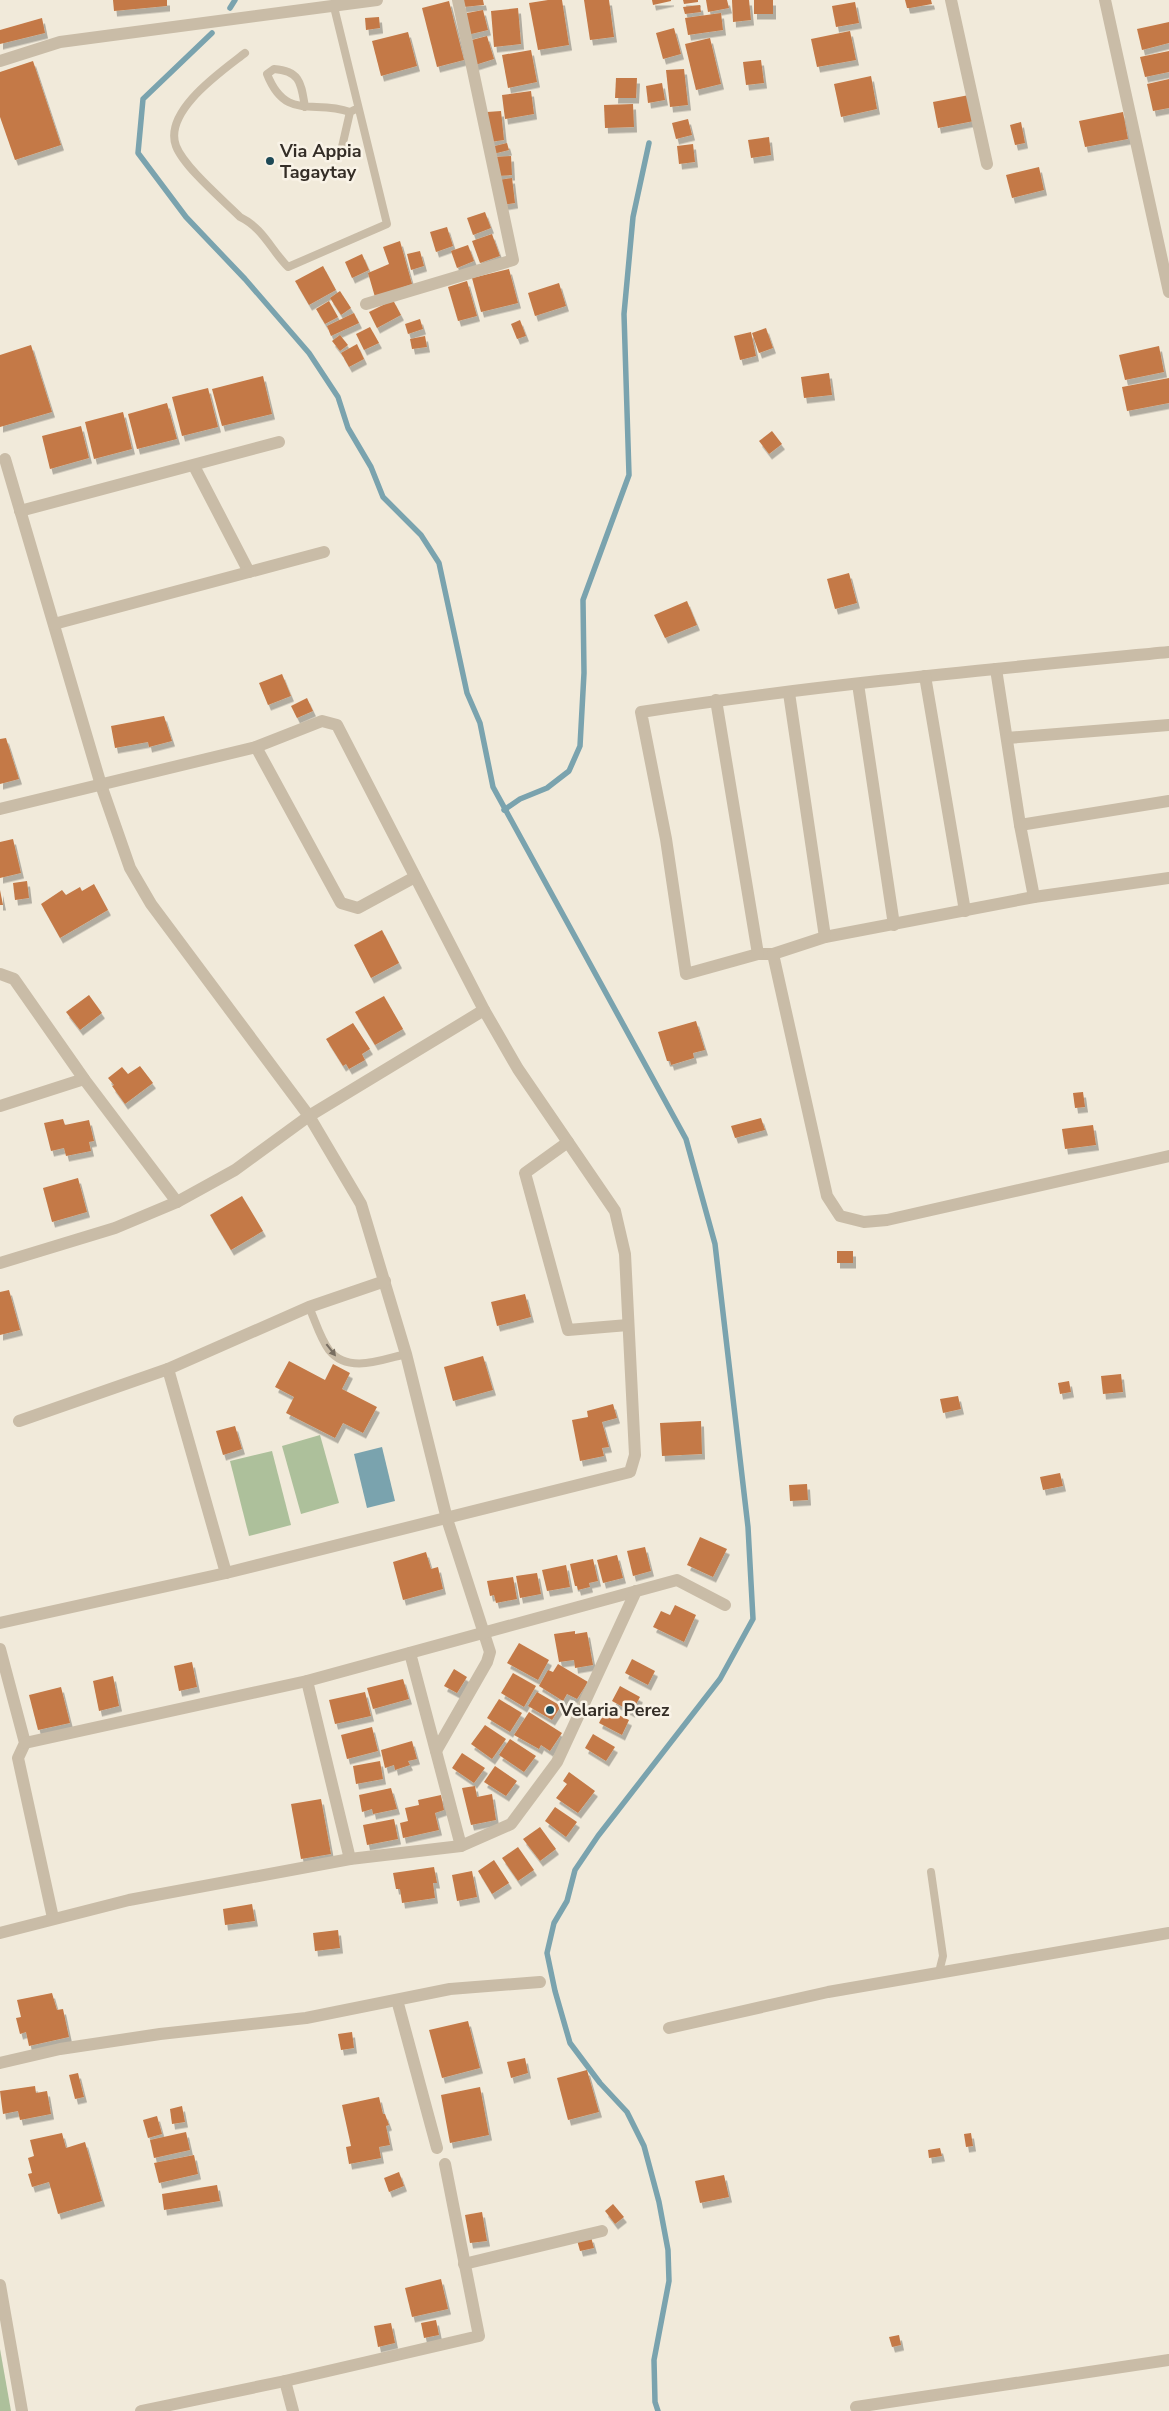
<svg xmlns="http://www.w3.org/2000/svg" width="1169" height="2411" font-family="'Nunito Sans',sans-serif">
<defs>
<filter id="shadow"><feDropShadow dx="3" dy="5.5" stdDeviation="0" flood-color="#0004"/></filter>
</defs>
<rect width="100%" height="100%" fill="#f1eada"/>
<g fill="#adc09b">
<path d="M320,1435L339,1503L301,1514L282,1446Z"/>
<path d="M272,1451L291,1525L249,1536L230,1461Z"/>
<path d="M0,2349L11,2411H0Z"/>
</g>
<path fill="#7aa3ae" d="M382,1447L395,1501L367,1508L354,1454Z"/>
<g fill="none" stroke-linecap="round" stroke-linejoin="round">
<g stroke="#7aa3ae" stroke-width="5.5">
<path d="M230,8L235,0"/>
<path d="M212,33L143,99L138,153L186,217L245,279L309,353L338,397L348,428L371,467L383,497L421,535L439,563L467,693L480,723L493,787L686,1139L715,1244L748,1527L753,1619L720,1679L598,1836L575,1870L567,1901L554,1923L547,1953L555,1991L570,2043L600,2083L627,2112L644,2146L659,2202L668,2250L669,2281L654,2360L655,2402L658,2411"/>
<path d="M504,810L520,799L547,788L569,771L580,746L584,673L583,600L629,475L624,314L633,217L649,143"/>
</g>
</g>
<g fill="#c47946" filter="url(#shadow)">
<path d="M113,0H167V6L114,11Z"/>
<path d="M463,0H483L484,5L463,7Z"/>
<path d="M548,0H562L569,45L538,50L529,3Z"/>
<path d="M584,0H609L614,37L590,40Z"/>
<path d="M652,0H671V1L653,5Z"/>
<path d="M683,0H698V2L684,4Z"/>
<path d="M706,0H727L729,8L708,12Z"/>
<path d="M732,0H749L751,20L733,22Z"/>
<rect x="754" y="0" width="19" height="14"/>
<path d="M905,0H931L932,4L910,8H907Z"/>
<path d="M449,1L464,60L437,67L422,8Z"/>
<path d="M855,2L859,23L836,27L832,6Z"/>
<path d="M700,5L701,12L685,14L683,7Z"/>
<path d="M518,8L521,44L494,47L491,11Z"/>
<path d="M483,10L488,30L467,35L462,14Z"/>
<path d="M721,13L723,30L688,35L685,18Z"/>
<path d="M379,17L380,28L366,30L365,18Z"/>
<path d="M42,18L45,33L0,44V30Z"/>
<path d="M1169,22V43L1142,50L1137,29Z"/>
<path d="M674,28L681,54L663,59L656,33Z"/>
<path d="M850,31L856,60L817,67L811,39Z"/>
<path d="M408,32L417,66L381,76L372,41Z"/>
<path d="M487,36L494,59L475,65L468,41Z"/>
<path d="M710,38L721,84L696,90L685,44Z"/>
<path d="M531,50L537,82L508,88L502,55Z"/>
<path d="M1169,51V72L1145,77L1140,57Z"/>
<path d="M761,60L764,83L746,85L743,62Z"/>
<path d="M33,61L61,145L15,160L0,117V72Z"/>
<path d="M684,69L688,105L670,107L666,70Z"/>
<path d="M871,76L877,109L841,117L834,84Z"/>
<path d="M616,78H637L636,98H615Z"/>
<path d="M1169,79V108L1153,111L1147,84Z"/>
<path d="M662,83L665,100L648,103L646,86Z"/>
<path d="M531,91L534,114L505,119L502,95Z"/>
<path d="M969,95L974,121L938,128L933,102Z"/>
<path d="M633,104L634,127L605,128L604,105Z"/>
<path d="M501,111L504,140L490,142L487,112Z"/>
<path d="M1123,112L1128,139L1085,147L1079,121Z"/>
<path d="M688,119L692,135L676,139L672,123Z"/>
<path d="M1021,122L1025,143L1015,145L1010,125Z"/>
<path d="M769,137L771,155L751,158L748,140Z"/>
<path d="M507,143L509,150L493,154L491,147Z"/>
<path d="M693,144L695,162L679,164L677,146Z"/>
<path d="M511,156L512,175L497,176L496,157Z"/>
<path d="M1039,167L1044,190L1012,198L1006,175Z"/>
<path d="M512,178L515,203L502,205L499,180Z"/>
<path d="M485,212L491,228L473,235L467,218Z"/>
<path d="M447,227L453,246L436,252L430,232Z"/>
<path d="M492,234L500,256L480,263L472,241Z"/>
<path d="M400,241L412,284L375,297L368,273L389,264L383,247Z"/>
<path d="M468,245L474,261L457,268L451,251Z"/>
<path d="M420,251L424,266L411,270L407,254Z"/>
<path d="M362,254L369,270L352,278L345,262Z"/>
<path d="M323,266L336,290L309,305L295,281Z"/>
<path d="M509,269L518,303L481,312L472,278Z"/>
<path d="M467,281L477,316L458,321L448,287Z"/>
<path d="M559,283L566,306L535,316L528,293Z"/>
<path d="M340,291L351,308L341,315L330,298Z"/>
<path d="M393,300L401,315L377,328L369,312Z"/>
<path d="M329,301L338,317L325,324L316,309Z"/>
<path d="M354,313L359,323L331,336L327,326Z"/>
<path d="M420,319L423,329L408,334L405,324Z"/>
<path d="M520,320L526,336L517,339L511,324Z"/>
<path d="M370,327L379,343L364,350L356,334Z"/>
<path d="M766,328L773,348L759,353L752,333Z"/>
<path d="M751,332L756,356L740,360L734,336Z"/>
<path d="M340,335L348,345L340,351L332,341Z"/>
<path d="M425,336L427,347L412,349L410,339Z"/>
<path d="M357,344L364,359L349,367L341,353Z"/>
<path d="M31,345L52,412L0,427V355Z"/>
<path d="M1159,346L1164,372L1125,380L1119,355Z"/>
<path d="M829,373L832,395L804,398L801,377Z"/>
<path d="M263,376L272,414L222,426L212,389Z"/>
<path d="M1169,378V403L1127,411L1122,387Z"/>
<path d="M208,388L218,427L182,436L172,397Z"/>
<path d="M167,403L177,439L137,449L128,414Z"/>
<path d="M123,412L132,449L94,459L85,422Z"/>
<path d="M81,426L89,458L50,469L42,436Z"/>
<path d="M772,431L782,444L769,454L759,441Z"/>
<path d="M849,573L857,603L835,609L827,579Z"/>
<path d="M687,601L697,625L665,638L654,615Z"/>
<path d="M282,674L291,696L268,705L259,683Z"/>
<path d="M307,698L313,711L297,718L291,706Z"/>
<path d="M164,716L172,741L149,747L148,742L115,748L111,726Z"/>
<path d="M6,738L19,779L0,784V739Z"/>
<path d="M13,839L21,873L0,878V842Z"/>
<path d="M27,881L29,898L15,900L13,883Z"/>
<path d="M94,884L108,910L60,938L41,904L62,890L66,895L80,887L82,891Z"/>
<path d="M0,890L3,905H0Z"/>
<path d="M382,930L399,963L371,978L354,945Z"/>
<path d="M89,995L102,1013L80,1030L66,1012Z"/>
<path d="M384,996L403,1029L375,1045L355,1012Z"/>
<path d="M696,1021L705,1050L693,1053L694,1058L671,1065L670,1061H667L658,1032Z"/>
<path d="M353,1023L370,1049L362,1054L365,1060L349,1069L346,1064L343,1066L326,1039Z"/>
<path d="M140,1066L153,1083L125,1104L112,1086L114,1085L108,1078L122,1067L128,1074Z"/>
<path d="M1083,1092L1085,1107L1075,1108L1073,1093Z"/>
<path d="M761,1118L765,1130L735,1138L731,1126Z"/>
<path d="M63,1119L65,1125L89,1120L94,1141L89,1142L91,1151L66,1156L64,1148L51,1151L44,1123Z"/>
<path d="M1093,1125L1096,1145L1065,1149L1062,1129Z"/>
<path d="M78,1178L87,1212L52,1222L43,1188Z"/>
<path d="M242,1196L263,1231L231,1250L210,1215Z"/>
<rect x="837" y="1251" width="16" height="12"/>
<path d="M9,1290L20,1330L0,1335V1292Z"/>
<path d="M525,1294L531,1317L497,1326L491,1302Z"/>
<path d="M483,1356L493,1390L453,1401L444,1367Z"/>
<path d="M289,1361L325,1380L333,1364L350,1373L342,1389L377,1407L363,1433L343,1423L335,1438L286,1413L294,1397L275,1387Z"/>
<path d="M1121,1374L1123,1392L1103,1394L1101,1376Z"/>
<path d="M1069,1381L1071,1392L1060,1394L1058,1383Z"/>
<path d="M958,1396L961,1409L943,1413L940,1399Z"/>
<path d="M613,1404L617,1418L602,1422L609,1447L602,1448L604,1456L580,1461L572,1420L588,1417L587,1411Z"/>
<path d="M701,1421L702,1454L662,1456L660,1423Z"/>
<path d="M235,1426L242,1449L223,1455L216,1431Z"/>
<path d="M1060,1473L1063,1486L1043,1490L1040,1477Z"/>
<path d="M807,1484L808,1500L790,1501L789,1485Z"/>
<path d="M700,1537L727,1549L713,1577L687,1565Z"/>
<path d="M645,1547L651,1571L633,1576L627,1551Z"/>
<path d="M426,1552L431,1569L438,1567L443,1589L403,1600L393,1562Z"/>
<path d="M617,1555L623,1578L603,1583L597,1560Z"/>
<path d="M593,1559L598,1581L589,1583L590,1587L578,1590L577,1586H575L570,1564Z"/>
<path d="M566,1565L570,1587L547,1591L542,1570Z"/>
<path d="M537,1573L541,1594L520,1598L516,1576Z"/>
<path d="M513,1577L517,1599L496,1603L494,1595L490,1596L487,1581Z"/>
<path d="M675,1605L696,1615L684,1642L653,1627L661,1611L670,1615Z"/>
<path d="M575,1631V1634L587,1632L593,1665L575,1668L574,1660L559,1662L554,1634Z"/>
<path d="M519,1643L549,1660L538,1680L507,1663Z"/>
<path d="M632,1659L655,1671L648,1685L625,1673Z"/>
<path d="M192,1662L197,1687L179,1691L174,1666Z"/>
<path d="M558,1664L588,1682L577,1699L567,1694L563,1701L539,1686L548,1670L553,1672Z"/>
<path d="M454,1669L467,1677L457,1693L444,1686Z"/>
<path d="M513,1673L536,1686L524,1707L501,1693Z"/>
<path d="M113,1676L119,1706L99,1711L93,1681Z"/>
<path d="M403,1679L409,1699L373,1709L367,1688Z"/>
<path d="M620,1686L640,1697L632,1712L612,1701Z"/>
<path d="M61,1687L70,1723L38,1730L29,1695Z"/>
<path d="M365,1692L371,1716L335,1724L329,1700Z"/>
<path d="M537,1692L561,1706L552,1720L528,1706Z"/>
<path d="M499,1699L522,1713L510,1732L487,1718Z"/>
<path d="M606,1709L629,1720L622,1735L599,1723Z"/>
<path d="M529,1712L562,1733L550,1751L541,1745L539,1749L514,1735Z"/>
<path d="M485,1725L506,1739L492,1759L471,1744Z"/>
<path d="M372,1727L378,1751L347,1759L341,1735Z"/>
<path d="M593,1734L615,1747L606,1761L585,1748Z"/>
<path d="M510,1739L536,1756L524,1772L499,1755Z"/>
<path d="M412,1741L417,1759L408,1761L410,1765L395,1770L394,1765L385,1768L381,1750Z"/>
<path d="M462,1753L485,1768L474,1783L452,1768Z"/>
<path d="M380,1761L383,1779L356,1784L353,1766Z"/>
<path d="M495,1766L517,1781L506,1796L484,1782Z"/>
<path d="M569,1772L595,1791L578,1813L556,1798L567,1784L563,1781Z"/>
<path d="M475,1786L477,1797L492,1794L496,1820L471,1825L462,1788Z"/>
<path d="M391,1788L397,1809L373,1814L372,1809L362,1812L359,1795Z"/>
<path d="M441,1795L444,1810L435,1813L439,1830L403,1838L400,1823L408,1821L405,1808L419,1805L418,1800Z"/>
<path d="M321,1799L331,1854L301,1859L291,1804Z"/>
<path d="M555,1807L577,1822L566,1837L545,1821Z"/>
<path d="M394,1819L398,1839L367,1845L363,1825Z"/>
<path d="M540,1827L556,1849L540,1861L523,1839Z"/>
<path d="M518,1847L534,1870L518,1881L502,1858Z"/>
<path d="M494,1860L509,1883L492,1894L478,1871Z"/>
<path d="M434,1867L437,1883H433L435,1898L402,1903L400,1889H396L393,1873Z"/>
<path d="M472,1871L477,1897L457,1901L452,1875Z"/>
<path d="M252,1904L255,1921L225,1925L223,1909Z"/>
<path d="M338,1930L340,1948L315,1951L313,1933Z"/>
<path d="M52,1993L57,2010L63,2009L69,2037L29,2046L26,2032L20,2034L16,2018L21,2017L17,2000Z"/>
<path d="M468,2021L480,2068L442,2078L429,2030Z"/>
<path d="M352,2032L354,2048L341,2050L338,2034Z"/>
<path d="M525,2058L528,2073L511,2078L507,2062Z"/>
<path d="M587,2070L599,2112L568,2120L557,2078Z"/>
<path d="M78,2073L84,2097L75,2099L69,2075Z"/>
<path d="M35,2086L36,2093L47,2091L51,2114L20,2120L18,2111L3,2114L0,2091Z"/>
<path d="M480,2087L489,2135L450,2143L441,2095Z"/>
<path d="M379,2097L383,2114H385L389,2125L386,2126L390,2145L379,2147L381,2158L349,2164L346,2147L351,2146L342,2105Z"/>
<path d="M182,2106L185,2122L172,2124L170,2109Z"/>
<path d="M157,2116L162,2134L148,2138L143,2120Z"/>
<path d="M186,2132L190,2150L154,2158L150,2140Z"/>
<path d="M62,2133L66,2148L85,2142L102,2201L58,2214L49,2182L32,2187L28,2174L32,2173L28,2158L34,2156L30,2140Z"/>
<path d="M971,2133L973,2146L966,2147L964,2134Z"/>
<path d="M940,2148L942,2156L929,2158L928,2150Z"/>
<path d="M194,2155L198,2174L159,2183L154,2163Z"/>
<path d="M399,2172L404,2186L389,2192L384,2178Z"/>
<path d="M724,2175L729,2197L700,2203L695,2181Z"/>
<path d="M217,2185L220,2201L164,2210L162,2194Z"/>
<path d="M613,2204L624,2217L615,2224L605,2211Z"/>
<path d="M482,2212L487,2241L470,2243L465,2215Z"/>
<path d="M591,2237L594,2248L580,2251L577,2240Z"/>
<path d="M441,2279L448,2309L412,2317L405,2288Z"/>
<path d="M436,2320L439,2335L424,2338L421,2323Z"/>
<path d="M391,2323L395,2343L378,2347L374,2326Z"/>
<path d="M899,2335L901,2345L892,2347L889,2337Z"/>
</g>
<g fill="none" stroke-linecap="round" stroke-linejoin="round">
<g stroke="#c9bca7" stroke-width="8">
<path d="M245,53C222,71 163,111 176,146C184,167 223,200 240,217C263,228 271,250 288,267L387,224L334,7"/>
<path d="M305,107C301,84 301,71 274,69L267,74C286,122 314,99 350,112"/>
<path d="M342,147L350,112L354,110"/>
<path d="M309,1307C315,1320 320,1338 329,1350C348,1374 381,1360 406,1354"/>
<path d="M931,1872L943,1956L939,1972"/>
</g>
<g stroke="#c9bca7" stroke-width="12">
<path d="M951,0L987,164"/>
<path d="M1105,0L1169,292"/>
<path d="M366,304L513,260L458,0"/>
<path d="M5,459L101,785L130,868L151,904L309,1116L361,1204L406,1354L447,1519L490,1652L487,1662L436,1751"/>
<path d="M194,466L249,572"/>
<path d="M20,511L279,442"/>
<path d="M54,624L324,552"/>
<path d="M1169,652C993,669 816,685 641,712L666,839L686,974L758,954H773L825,937L1034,897L1169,878"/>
<path d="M996,669L1020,825L1034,897"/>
<path d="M925,676L965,911"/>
<path d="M858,684L894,925"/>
<path d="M789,693L825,937"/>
<path d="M716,700L758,954"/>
<path d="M1007,738L1169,725"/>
<path d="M256,747L341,903L358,908L415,877"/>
<path d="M0,809L256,747L322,721L337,725L484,1010L518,1069L615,1211L625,1254L635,1455L630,1472L226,1573L0,1623"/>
<path d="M1020,825L1169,801"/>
<path d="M773,954L827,1196L840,1216L864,1222L887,1220L1169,1156"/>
<path d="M0,974L14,979L84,1079L177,1202"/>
<path d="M0,1106L84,1079"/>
<path d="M568,1142L525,1173L568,1330L628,1325"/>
<path d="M0,1263L115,1228L177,1202L235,1170L309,1116L484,1010"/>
<path d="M168,1369L226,1573"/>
<path d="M19,1421L168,1369L309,1307L385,1281"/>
<path d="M0,1649L25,1743L18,1758L53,1918"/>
<path d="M410,1653L461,1846"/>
<path d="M307,1681L350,1859"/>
<path d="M25,1743L307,1681L677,1580L725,1605"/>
<path d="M0,1933L129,1900L350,1859L461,1846L511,1824L557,1762L636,1591"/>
<path d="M397,2000L437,2148"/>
<path d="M669,2028L828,1992L1169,1933"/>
<path d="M0,2063L60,2049L160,2034L306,2018L450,1989L540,1982"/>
<path d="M464,2264L602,2231"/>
<path d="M285,2381L293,2411"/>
<path d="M856,2407L1169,2360"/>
<path d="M141,2411L285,2381L479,2336L445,2164"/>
</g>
<g stroke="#c9bca7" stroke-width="12">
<path d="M0,61L60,42L377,0"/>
<path d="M0,2285L22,2411"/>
</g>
</g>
<defs><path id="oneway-solid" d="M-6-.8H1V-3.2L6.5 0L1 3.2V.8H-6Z" transform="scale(1.25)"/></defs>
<use fill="#786e61" href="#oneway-solid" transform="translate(331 1350) rotate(52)"/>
<g fill="#1e4956" stroke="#f9f3e7" stroke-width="2">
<circle cx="270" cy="161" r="5"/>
<circle cx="550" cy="1710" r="5"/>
</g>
<g text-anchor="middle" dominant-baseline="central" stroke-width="5" stroke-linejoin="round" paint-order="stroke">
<g font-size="18" font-weight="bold" fill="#352e27" stroke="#f9f3e7" text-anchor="start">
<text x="280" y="151">Via Appia<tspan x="280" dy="21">Tagaytay</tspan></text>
<text x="560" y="1710">Velaria Perez</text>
</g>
</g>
</svg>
